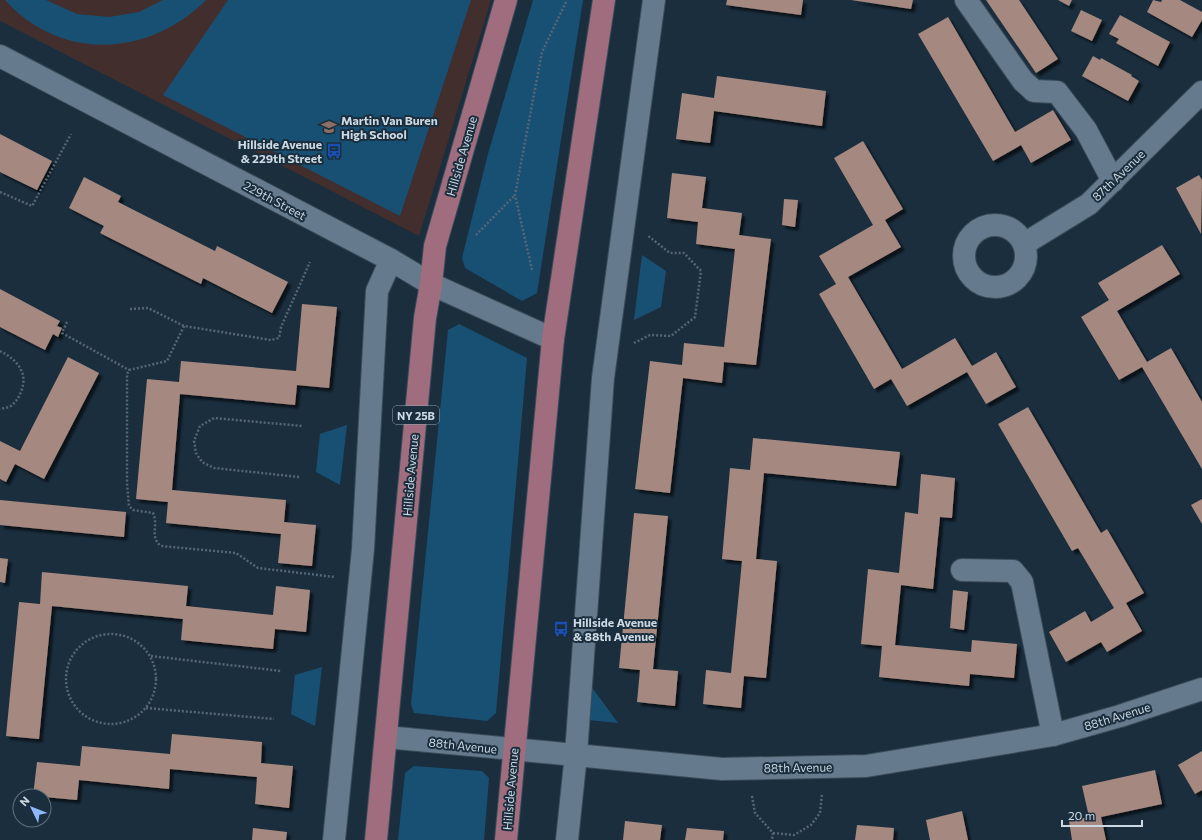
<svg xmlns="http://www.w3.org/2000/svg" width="1202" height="840" font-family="Commissioner,sans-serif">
<defs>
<filter id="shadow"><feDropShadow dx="3.5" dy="3.5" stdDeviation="1" flood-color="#0009"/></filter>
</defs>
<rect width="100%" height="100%" fill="#1a2e3e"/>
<path fill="#422e2d" d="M0,0H491L419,236L0,21Z"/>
<g fill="#185074">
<path d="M5,0H46L77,14L109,17L139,12L163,0H206C149,57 61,62 5,0Z"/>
<path d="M228,0H471L400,216L163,95Z"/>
<path d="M533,0H583L537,293L522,301L465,268L462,258L488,154Z"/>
<path d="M642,255L666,271L661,307L634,320Z"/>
<path d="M459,324L527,358L496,713L487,721L414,713L411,704L448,330Z"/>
<path d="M347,425L340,485L316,472L320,434Z"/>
<path d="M322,667L315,726L291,714L295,675Z"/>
<path d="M591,686L618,723L588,720Z"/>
<path d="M414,766L482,771L489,778L484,840H398L405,773Z"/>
</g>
<g fill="#a5887f" filter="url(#shadow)">
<path d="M727,0H803L801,15L726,5Z"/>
<path d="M851,0H913L911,9Z"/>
<path d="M986,0H1019L1058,59L1036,73Z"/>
<path d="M1058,0H1072L1069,6Z"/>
<path d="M1153,0L1161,2L1162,0H1180L1202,12V20L1192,37L1147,12Z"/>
<path d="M1081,10L1102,20L1092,41L1071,31Z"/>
<path d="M1120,15L1170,42L1158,66L1116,43L1119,39L1109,34Z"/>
<path d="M948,17L1015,132L1053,110L1071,140L1031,163L1021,145L993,161L918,34Z"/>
<path d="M1093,56L1100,60L1101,58L1132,75L1131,76L1139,81L1128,101L1082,76Z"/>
<path d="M717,76L826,91L822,126L714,111L710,143L676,139L682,93L714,98Z"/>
<path d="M0,134L52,161L37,190L0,172Z"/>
<path d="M863,141L903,209L885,220L901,247L848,277L902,369L955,338L972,366L996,352L1016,387L986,404L967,372L907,406L891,379L874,389L819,294L836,284L819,256L873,225L834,158Z"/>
<path d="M672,173L706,177L702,208L742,213L739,235L771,239L756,365L724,362L722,383L683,378L670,493L635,489L650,361L682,365L684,343L724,347L735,249L696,244L698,222L667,218Z"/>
<path d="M1199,175L1202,180L1201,234L1176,188Z"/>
<path d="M84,177L121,196L118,202L215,251L217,246L288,282L272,313L203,278L201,284L100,233L104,226L69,208Z"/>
<path d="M784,199L798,200L795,227L782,225Z"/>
<path d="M1162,245L1180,274L1117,311L1147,362L1171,348L1202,402V469L1142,367L1119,380L1081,317L1109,300L1098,283Z"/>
<path d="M0,289L60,321L57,326L62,328L58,337L53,334L45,350L0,327Z"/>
<path d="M302,304L337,307L329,388L297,385L295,405L180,394L172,490L286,500L284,522L316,525L312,566L278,563L281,534L166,523L168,502L136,499L147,379L179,382L181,361L296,371Z"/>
<path d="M68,357L99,373L44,479L15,464L6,482L0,479V441L20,451Z"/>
<path d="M1028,407L1101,533L1107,529L1144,593L1126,603L1142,631L1107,652L1101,642L1066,662L1049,632L1085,611L1091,622L1114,608L1078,548L1072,551L998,424Z"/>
<path d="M753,438L900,452L896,486L764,473L756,559L777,561L766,678L744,676L741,708L703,704L706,670L731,673L742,561L722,559L730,468L750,470Z"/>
<path d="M921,474L955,478L952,518L940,517L933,589L901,585L895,645L971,652L972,640L1017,644L1014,678L970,674L969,686L879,677L882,646L861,644L868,569L899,573L905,512L918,514Z"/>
<path d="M1202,499V524L1191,505Z"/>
<path d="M0,500L126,512L124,537L0,525Z"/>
<path d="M634,513L668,516L653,669L678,671L675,706L637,702L640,670L619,668Z"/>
<path d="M0,558L8,559L5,583L0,582Z"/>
<path d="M42,572L188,586L186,606L273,615L276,586L310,590L306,632L275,629L273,649L181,640L183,619L52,606L39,739L6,736L19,602L40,604Z"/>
<path d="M953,590L968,592L964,630L950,628Z"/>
<path d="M172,734L262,742L261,763L293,766L289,808L255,804L257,777L170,769L169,789L79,780L77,800L33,796L37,762L80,766L82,746L170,754Z"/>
<path d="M1202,751V790L1195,794L1178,765Z"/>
<path d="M1155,770L1162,804L1101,817L1106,840H1072L1069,821L1089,817L1082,786Z"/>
<path d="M962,811L968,840H930L926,820Z"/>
<path d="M625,821L662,825L660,840H623Z"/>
<path d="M857,825L894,828L893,840H855Z"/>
<path d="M253,828L287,832L286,840H252Z"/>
<path d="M687,828L724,831L723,840H685Z"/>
</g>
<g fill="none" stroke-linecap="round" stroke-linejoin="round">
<g stroke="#3b4c59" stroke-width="24">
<g id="minor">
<path d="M966,0L1023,81L1034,91L1057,92L1086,130L1113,181"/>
<path d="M0,56L391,260L431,284L553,339"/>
<circle cx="995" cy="256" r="31"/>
<path d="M1024,244L1089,204L1202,92"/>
<path d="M962,570L1013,571L1022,582L1053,735"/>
<path d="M386,737L722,769L866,766L1053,735L1120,716L1202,689"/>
<path d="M334,840L363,549L377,291L391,260"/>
<path d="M567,840L576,754L603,378L654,0"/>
</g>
</g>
<g stroke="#3b4c59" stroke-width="24">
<g id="major">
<path d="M376,840L425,318L431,284L435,246L506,0"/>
<path d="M506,840L553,339L604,0"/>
</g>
</g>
<g stroke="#556674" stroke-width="2.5" stroke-dasharray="2 2" stroke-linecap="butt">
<path d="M0,192L32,206L71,134"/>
<path d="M476,235L515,195"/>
<path d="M532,270L515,195L542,52L567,0"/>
<path d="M130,309L148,308L184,326L271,340L279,338L281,327L310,262"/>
<path d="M67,322L62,333L129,370"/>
<path d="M184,326L167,361L129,370L127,374V483L129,506L133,510L153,513C159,525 149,537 161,546L236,553L258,568L335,577"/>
<path d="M634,343L650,335L671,336L695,317L701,271L684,253H670L647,235"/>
<path d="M0,351C8,355 17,361 21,370C27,380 21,398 12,405C9,408 4,408 0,409"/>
<path d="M299,477L214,468L202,462L196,453L194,441L200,426L214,418L302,426"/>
<circle cx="111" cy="679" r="45"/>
<path d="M151,656L281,671"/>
<path d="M146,708L274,719"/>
<path d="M752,796L755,813L773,833L772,840"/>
<path d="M773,833L794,835L811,825L820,813L822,794"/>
</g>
<use href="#minor" stroke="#657b8d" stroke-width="22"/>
<use href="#major" stroke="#a06d7e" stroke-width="22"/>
</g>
<defs>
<g id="school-bare" transform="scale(1.2)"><path d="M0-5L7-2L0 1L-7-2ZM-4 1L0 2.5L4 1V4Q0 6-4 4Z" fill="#8d6e63" stroke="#1a2e3e" stroke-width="2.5" paint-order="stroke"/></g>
<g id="bus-bare" transform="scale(1.2)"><path d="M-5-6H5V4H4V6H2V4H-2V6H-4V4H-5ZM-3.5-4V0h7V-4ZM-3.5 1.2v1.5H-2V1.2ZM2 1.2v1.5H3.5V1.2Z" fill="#1a4fb4" stroke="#1a2e3e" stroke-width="2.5" paint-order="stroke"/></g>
</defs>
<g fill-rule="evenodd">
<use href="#school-bare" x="329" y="127"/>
<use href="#bus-bare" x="334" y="151"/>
<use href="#bus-bare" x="561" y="629"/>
</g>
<g text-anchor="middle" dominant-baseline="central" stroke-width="4" stroke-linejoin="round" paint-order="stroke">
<rect fill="#1a2e3e" stroke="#97a5b1" stroke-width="1" x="393" y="406" width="46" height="18" rx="3"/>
<g font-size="11" font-weight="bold" fill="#ccd8e2">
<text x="416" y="415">NY 25B</text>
</g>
<g font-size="12" font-weight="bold" fill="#ccd8e2" stroke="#1a2e3e" text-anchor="start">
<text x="341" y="120">Martin Van Buren<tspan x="341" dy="14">High School</tspan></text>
<text x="322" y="144" text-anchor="end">Hillside Avenue<tspan x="322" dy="14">&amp; 229th Street</tspan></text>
<text x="573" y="622">Hillside Avenue<tspan x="573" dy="14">&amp; 88th Avenue</tspan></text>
</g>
<g font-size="12" fill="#ccd8e2" stroke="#1a2e3e">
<text transform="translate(461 156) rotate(-74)">Hillside Avenue</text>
<text transform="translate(1118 175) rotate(-44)">87th Avenue</text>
<text transform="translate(275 200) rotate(28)">229th Street</text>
<text transform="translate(410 475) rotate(-85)">Hillside Avenue</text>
<text transform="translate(1117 716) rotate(-17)">88th Avenue</text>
<text transform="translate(463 745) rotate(6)">88th Avenue</text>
<text transform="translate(798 767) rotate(-1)">88th Avenue</text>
<text transform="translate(510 789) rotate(-85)">Hillside Avenue</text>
</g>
</g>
<g transform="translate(32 808) rotate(313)"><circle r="19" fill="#1a2e3e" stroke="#617280"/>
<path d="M0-3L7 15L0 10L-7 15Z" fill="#8eb8fd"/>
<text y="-6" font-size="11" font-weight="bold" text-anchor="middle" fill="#ccd8e2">N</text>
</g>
<path d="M1062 820v6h80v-6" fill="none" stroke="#ccd8e2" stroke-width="2"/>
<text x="1068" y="820" font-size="12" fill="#ccd8e2" stroke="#1a2e3e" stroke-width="3" paint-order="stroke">20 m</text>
</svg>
